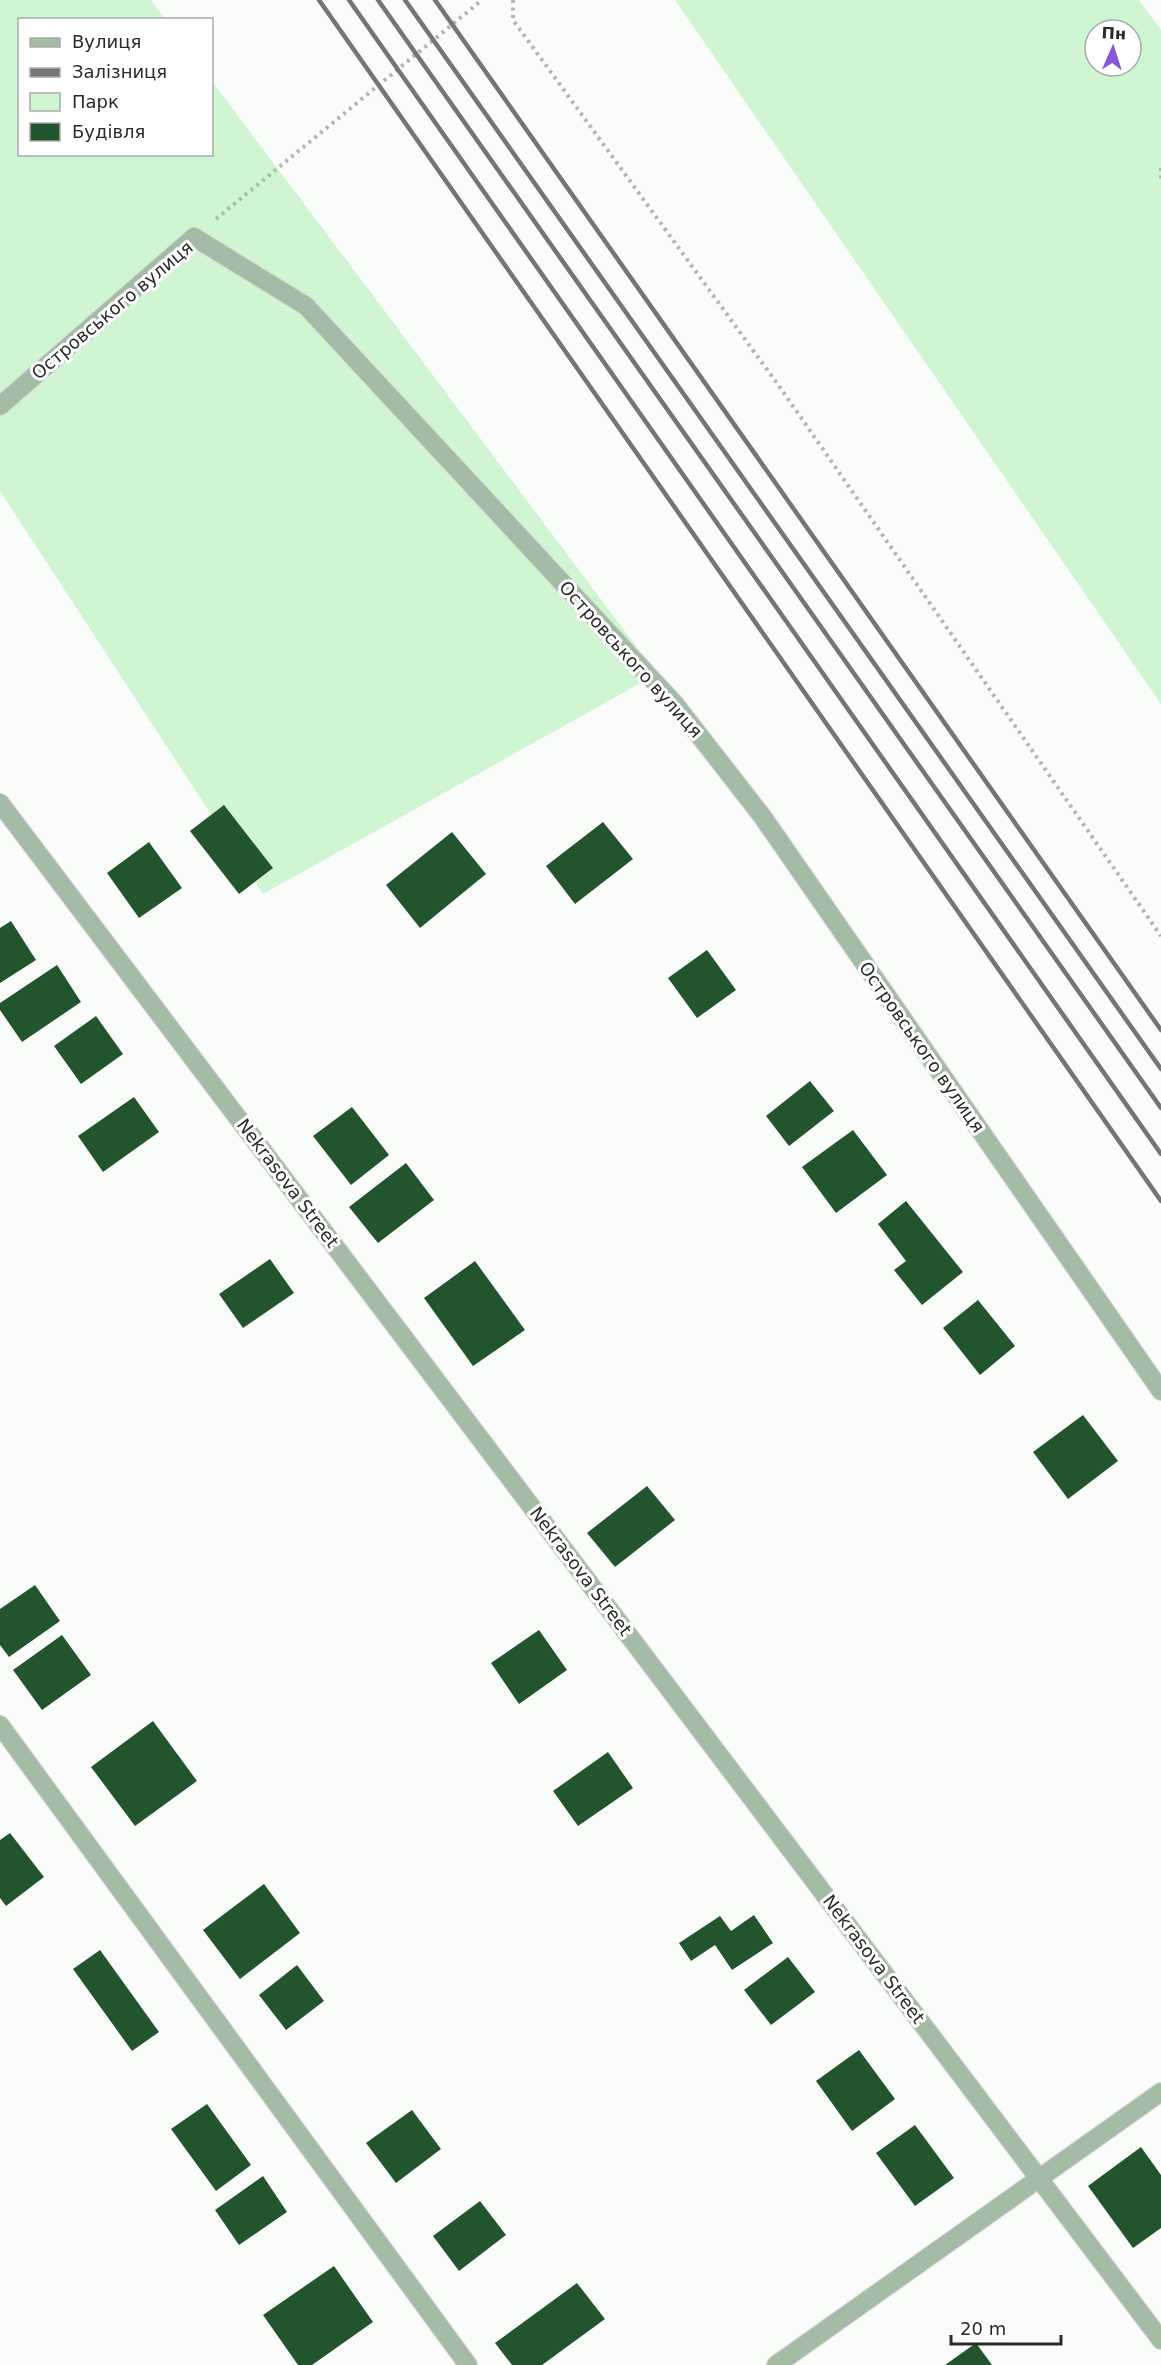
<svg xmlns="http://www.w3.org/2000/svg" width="1161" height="2365" font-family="'DejaVu Sans',sans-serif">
<rect width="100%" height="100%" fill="#fafcfa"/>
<g fill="#cff5d3" fill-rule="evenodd">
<path d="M0,0H151L165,19L20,20V154H212V81L657,674L263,894L0,491Z"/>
<path d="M675,0H1139L1161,30V704ZM1095,30H1131V66H1095Z"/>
</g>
<g fill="#22552d">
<path d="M224,805L273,868L239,894L190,831Z"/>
<path d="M603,822L633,859L575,904L546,866Z"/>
<path d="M452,832L486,874L420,928L386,885Z"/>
<path d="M149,842L182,888L139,918L107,873Z"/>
<path d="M11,921L36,960L0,983V928Z"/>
<path d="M707,950L736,990L697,1018L668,978Z"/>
<path d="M57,965L81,1002L22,1042L0,1010V1003Z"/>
<path d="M96,1016L123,1054L81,1084L54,1046Z"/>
<path d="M810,1081L834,1111L789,1146L766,1116Z"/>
<path d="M134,1097L159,1132L103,1172L78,1136Z"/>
<path d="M352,1107L389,1155L351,1185L313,1136Z"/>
<path d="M853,1130L887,1175L836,1213L802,1167Z"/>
<path d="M406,1163L434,1200L378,1243L349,1207Z"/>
<path d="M906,1201L963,1272L922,1305L894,1270L906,1261L878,1224Z"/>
<path d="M270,1259L294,1293L243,1328L219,1294Z"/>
<path d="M475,1261L525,1330L473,1366L424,1298Z"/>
<path d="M978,1300L1015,1346L980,1375L943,1328Z"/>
<path d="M1083,1415L1118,1461L1068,1499L1033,1452Z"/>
<path d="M647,1486L675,1520L615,1567L587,1533Z"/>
<path d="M35,1585L60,1621L9,1657L0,1645V1609Z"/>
<path d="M539,1630L567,1670L519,1704L491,1663Z"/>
<path d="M62,1635L91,1675L42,1710L13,1670Z"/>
<path d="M153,1721L197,1781L135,1826L91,1767Z"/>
<path d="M608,1752L633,1788L578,1826L553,1791Z"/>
<path d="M10,1833L44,1877L6,1906L0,1898V1840Z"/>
<path d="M264,1884L300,1933L240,1979L203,1930Z"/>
<path d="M754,1915L773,1943L732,1970L715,1945L691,1961L679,1943L720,1916L731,1931Z"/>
<path d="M100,1950L159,2032L132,2051L73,1969Z"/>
<path d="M788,1957L815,1992L771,2025L744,1990Z"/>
<path d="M297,1965L324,2001L286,2030L259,1995Z"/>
<path d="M859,2050L895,2099L852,2131L816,2081Z"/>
<path d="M207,2104L251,2165L216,2191L171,2129Z"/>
<path d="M412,2110L441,2149L396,2183L366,2143Z"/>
<path d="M915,2125L954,2178L915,2206L876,2153Z"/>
<path d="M1141,2147L1161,2175V2228L1133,2248L1088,2186Z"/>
<path d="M263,2176L287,2212L239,2245L215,2210Z"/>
<path d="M480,2201L506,2235L459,2271L433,2236Z"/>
<path d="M334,2266L373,2322L312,2365H298L263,2315Z"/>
<path d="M577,2283L605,2319L542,2365H512L495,2343Z"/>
<path d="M976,2343L992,2365H945Z"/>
</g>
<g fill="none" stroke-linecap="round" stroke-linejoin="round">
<g stroke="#d4d6d4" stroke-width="20">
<g id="minor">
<path d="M0,406L194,237L306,306L674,703L762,816L1161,1391"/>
<path d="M0,803L1161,2340"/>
<path d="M0,1725L468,2365"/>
<path d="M776,2365L1161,2092"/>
</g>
</g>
<g stroke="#b3b5b3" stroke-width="4" stroke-dasharray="3 4.5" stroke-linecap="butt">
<path d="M513,0V20L779,386L1161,936"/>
<path d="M1161,168V181"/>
<path d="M216,219L482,0"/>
</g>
<use href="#minor" stroke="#a4bba6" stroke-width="18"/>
<g stroke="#747574" stroke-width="4.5">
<path d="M319,0L1161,1201"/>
<path d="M349,0L1161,1154"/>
<path d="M378,0L1161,1108"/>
<path d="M405,0L1161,1069"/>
<path d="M435,0L1161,1030"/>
</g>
</g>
<g text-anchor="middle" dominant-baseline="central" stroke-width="6" stroke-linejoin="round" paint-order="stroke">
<g font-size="18" fill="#292a29" stroke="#fff">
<text transform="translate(112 310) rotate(-40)">Островського вулиця</text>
<text transform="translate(631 659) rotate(48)">Островського вулиця</text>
<text transform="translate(922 1047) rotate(55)">Островського вулиця</text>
<text transform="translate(288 1183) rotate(53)">Nekrasova Street</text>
<text transform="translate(581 1571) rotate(53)">Nekrasova Street</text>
<text transform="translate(874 1959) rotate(53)">Nekrasova Street</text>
</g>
</g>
<rect x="18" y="18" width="195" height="138" fill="#ffffff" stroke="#a9aaa9" stroke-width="1.5"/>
<rect x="30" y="38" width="30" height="9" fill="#a4bba6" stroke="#a9aaa9" stroke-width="1.5"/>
<text x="72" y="48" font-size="18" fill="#292a29">Вулиця</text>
<rect x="30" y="68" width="30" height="9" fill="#747574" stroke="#a9aaa9" stroke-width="1.5"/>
<text x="72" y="78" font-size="18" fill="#292a29">Залізниця</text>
<rect x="30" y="93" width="30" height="18" fill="#cff5d3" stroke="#a9aaa9" stroke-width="1.5"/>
<text x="72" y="108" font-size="18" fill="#292a29">Парк</text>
<rect x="30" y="123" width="30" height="18" fill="#22552d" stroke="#a9aaa9" stroke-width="1.5"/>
<text x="72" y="138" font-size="18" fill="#292a29">Будівля</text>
<g transform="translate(1113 48) rotate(3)"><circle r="28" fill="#ffffff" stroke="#a9aaa9" stroke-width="1.5"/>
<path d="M0-4.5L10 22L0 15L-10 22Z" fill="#8658d1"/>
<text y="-9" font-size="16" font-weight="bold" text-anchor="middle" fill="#292a29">Пн</text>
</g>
<path d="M951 2335v9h110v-9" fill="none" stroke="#292a29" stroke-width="3"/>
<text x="960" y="2335" font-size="18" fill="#292a29" stroke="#ffffff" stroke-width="4.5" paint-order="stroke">20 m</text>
</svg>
